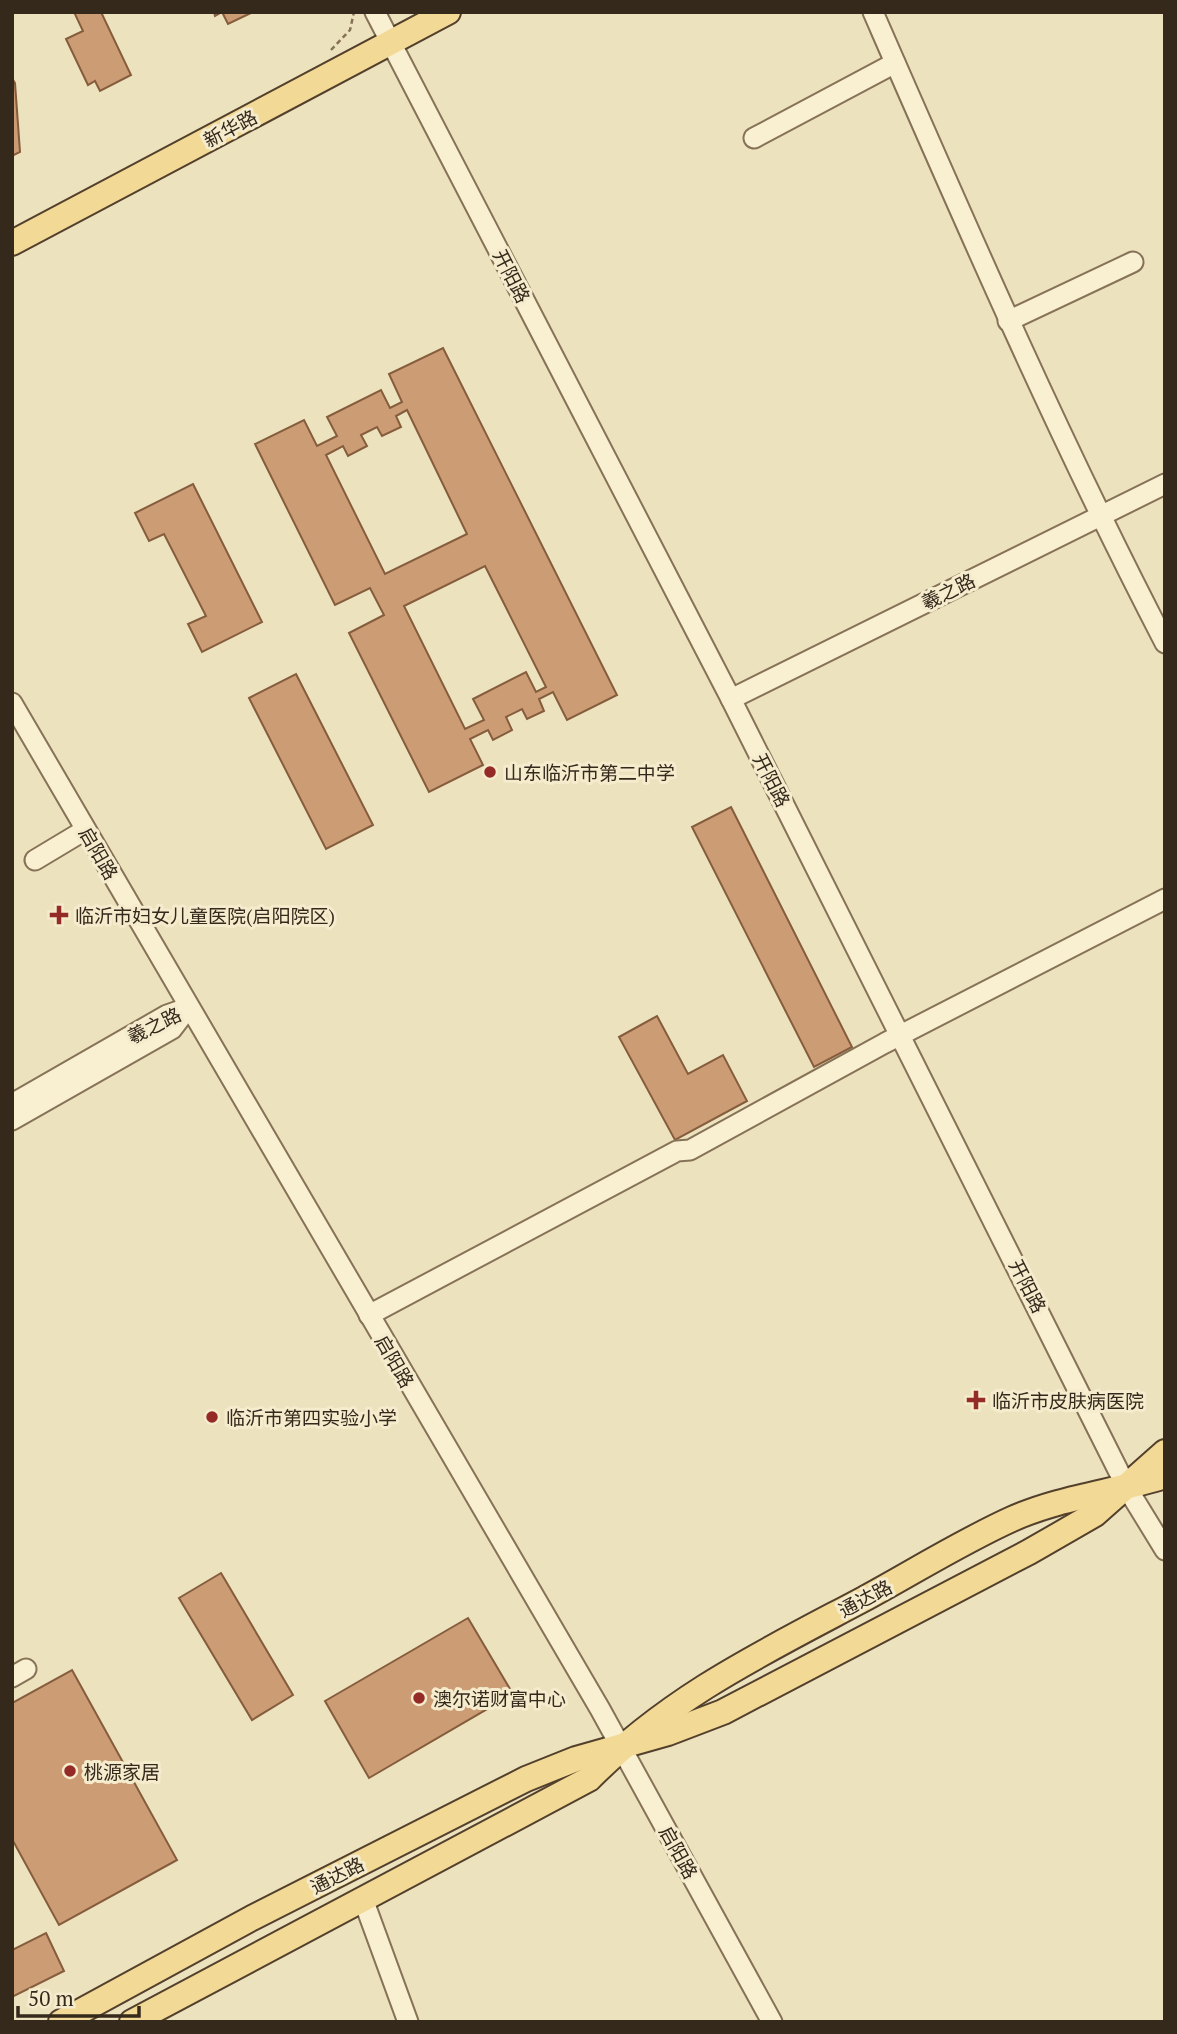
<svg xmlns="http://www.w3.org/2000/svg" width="1177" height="2034" font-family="'PT Serif','Noto Sans SC',serif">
<rect width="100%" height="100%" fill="#ede2be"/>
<g fill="#cc9c74" stroke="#855d3d" stroke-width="2" fill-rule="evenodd">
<path d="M74,12H101L131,75L100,91L95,81L88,85L66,39L83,31Z"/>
<path d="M214,12H253L228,24L222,12L215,16Z"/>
<path d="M12,78L15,83L20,152L12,156Z"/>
<path d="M443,348L617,695L567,720L553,692L539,699L544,711L527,719L522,709L506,717L512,730L493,740L488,730L470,739L483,765L429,792L349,633L384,615L370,588L335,605L255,444L304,420L317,446L337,436L327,417L381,390L390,408L402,402L389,374ZM407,410L467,534L385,574L326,455L343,446L348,456L367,446L361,435L377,427L382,436L401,427L396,416ZM485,566L546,687L536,692L526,672L473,699L484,720L465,729L404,606Z"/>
<path d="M193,484L262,622L202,652L188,624L206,616L164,534L149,541L135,513Z"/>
<path d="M296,674L373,825L326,849L249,698Z"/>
<path d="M731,807L852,1047L814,1067L692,827Z"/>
<path d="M657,1016L688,1074L723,1055L747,1101L675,1140L619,1037Z"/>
<path d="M221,1573L293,1695L252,1720L179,1598Z"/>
<path d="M468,1618L513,1694L369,1778L325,1701Z"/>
<path d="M72,1670L177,1860L59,1925L12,1839V1703Z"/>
<path d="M46,1933L64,1971L12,1997V1950Z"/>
</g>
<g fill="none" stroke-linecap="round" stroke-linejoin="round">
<g stroke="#867257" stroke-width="23">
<g id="minor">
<path d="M375,12L731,699L1127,1488L1165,1550"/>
<path d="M873,12C966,225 1058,437 1165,643"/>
<path d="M754,138L895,63"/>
<path d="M1008,321L1133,262"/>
<path d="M731,699L1165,484"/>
<path d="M12,703L600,1709L772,2022"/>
<path d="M35,860L80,833"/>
<path d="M12,1104L167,1015L187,1008"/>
<path d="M12,1120L172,1029L188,1008"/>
<path d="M369,1315L677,1151L690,1150L885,1043L1165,899"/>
<path d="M12,1677L26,1669"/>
<path d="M363,1899L408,2022"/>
</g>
</g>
<g stroke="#53402c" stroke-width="28">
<g id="major">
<path d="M12,243L448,12"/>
<path d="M61,2022L252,1918L526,1779L576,1759L668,1733L723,1712L1029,1552L1095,1514L1165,1452"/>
<path d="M132,2022L589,1779C670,1697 762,1653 862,1600C912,1573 961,1542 1012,1519C1061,1497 1115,1492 1165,1476"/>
</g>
</g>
<path stroke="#867257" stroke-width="2.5" stroke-dasharray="5 3.5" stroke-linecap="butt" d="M331,50L350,30L354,12"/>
<use href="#minor" stroke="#f9efd1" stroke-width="19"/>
<use href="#major" stroke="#f2d995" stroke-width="24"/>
</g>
<g fill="#942b27" stroke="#f5ebcd" stroke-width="2.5">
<circle cx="490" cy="772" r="7"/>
<path d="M55.5 904.5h7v7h7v7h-7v7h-7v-7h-7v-7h7z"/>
<path d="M972.5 1389.5h7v7h7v7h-7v7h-7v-7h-7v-7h7z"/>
<circle cx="212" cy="1417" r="7"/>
<circle cx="419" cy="1698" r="7"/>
<circle cx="70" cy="1771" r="7"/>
</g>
<g text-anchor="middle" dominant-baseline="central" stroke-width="6" stroke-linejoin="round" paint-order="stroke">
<g font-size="19" fill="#35291c" stroke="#f5ebcd">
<text transform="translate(230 128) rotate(-28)">新华路</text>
<text transform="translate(512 276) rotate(63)">开阳路</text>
<text transform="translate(948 591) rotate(-26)">羲之路</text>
<text transform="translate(772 780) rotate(63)">开阳路</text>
<text transform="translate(99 853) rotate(60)">启阳路</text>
<text transform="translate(154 1025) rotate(-26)">羲之路</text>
<text transform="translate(1028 1286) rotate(63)">开阳路</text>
<text transform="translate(395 1361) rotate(60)">启阳路</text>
<text transform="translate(865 1598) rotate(-28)">通达路</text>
<text transform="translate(679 1852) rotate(61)">启阳路</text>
<text transform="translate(337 1875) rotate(-27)">通达路</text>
</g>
<g font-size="19" fill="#35291c" stroke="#f5ebcd" text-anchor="start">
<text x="504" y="772">山东临沂市第二中学</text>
<text x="75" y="915">临沂市妇女儿童医院(启阳院区)</text>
<text x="992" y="1400">临沂市皮肤病医院</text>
<text x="226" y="1417">临沂市第四实验小学</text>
<text x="433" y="1698">澳尔诺财富中心</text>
<text x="84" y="1771">桃源家居</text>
</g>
</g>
<rect width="1177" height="2034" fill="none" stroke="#35291c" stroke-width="28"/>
<path d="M18 2006v10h121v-10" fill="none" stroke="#35291c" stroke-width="3.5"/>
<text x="28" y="2006" font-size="21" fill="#35291c" stroke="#f5ebcd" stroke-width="5" paint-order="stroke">50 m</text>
</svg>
